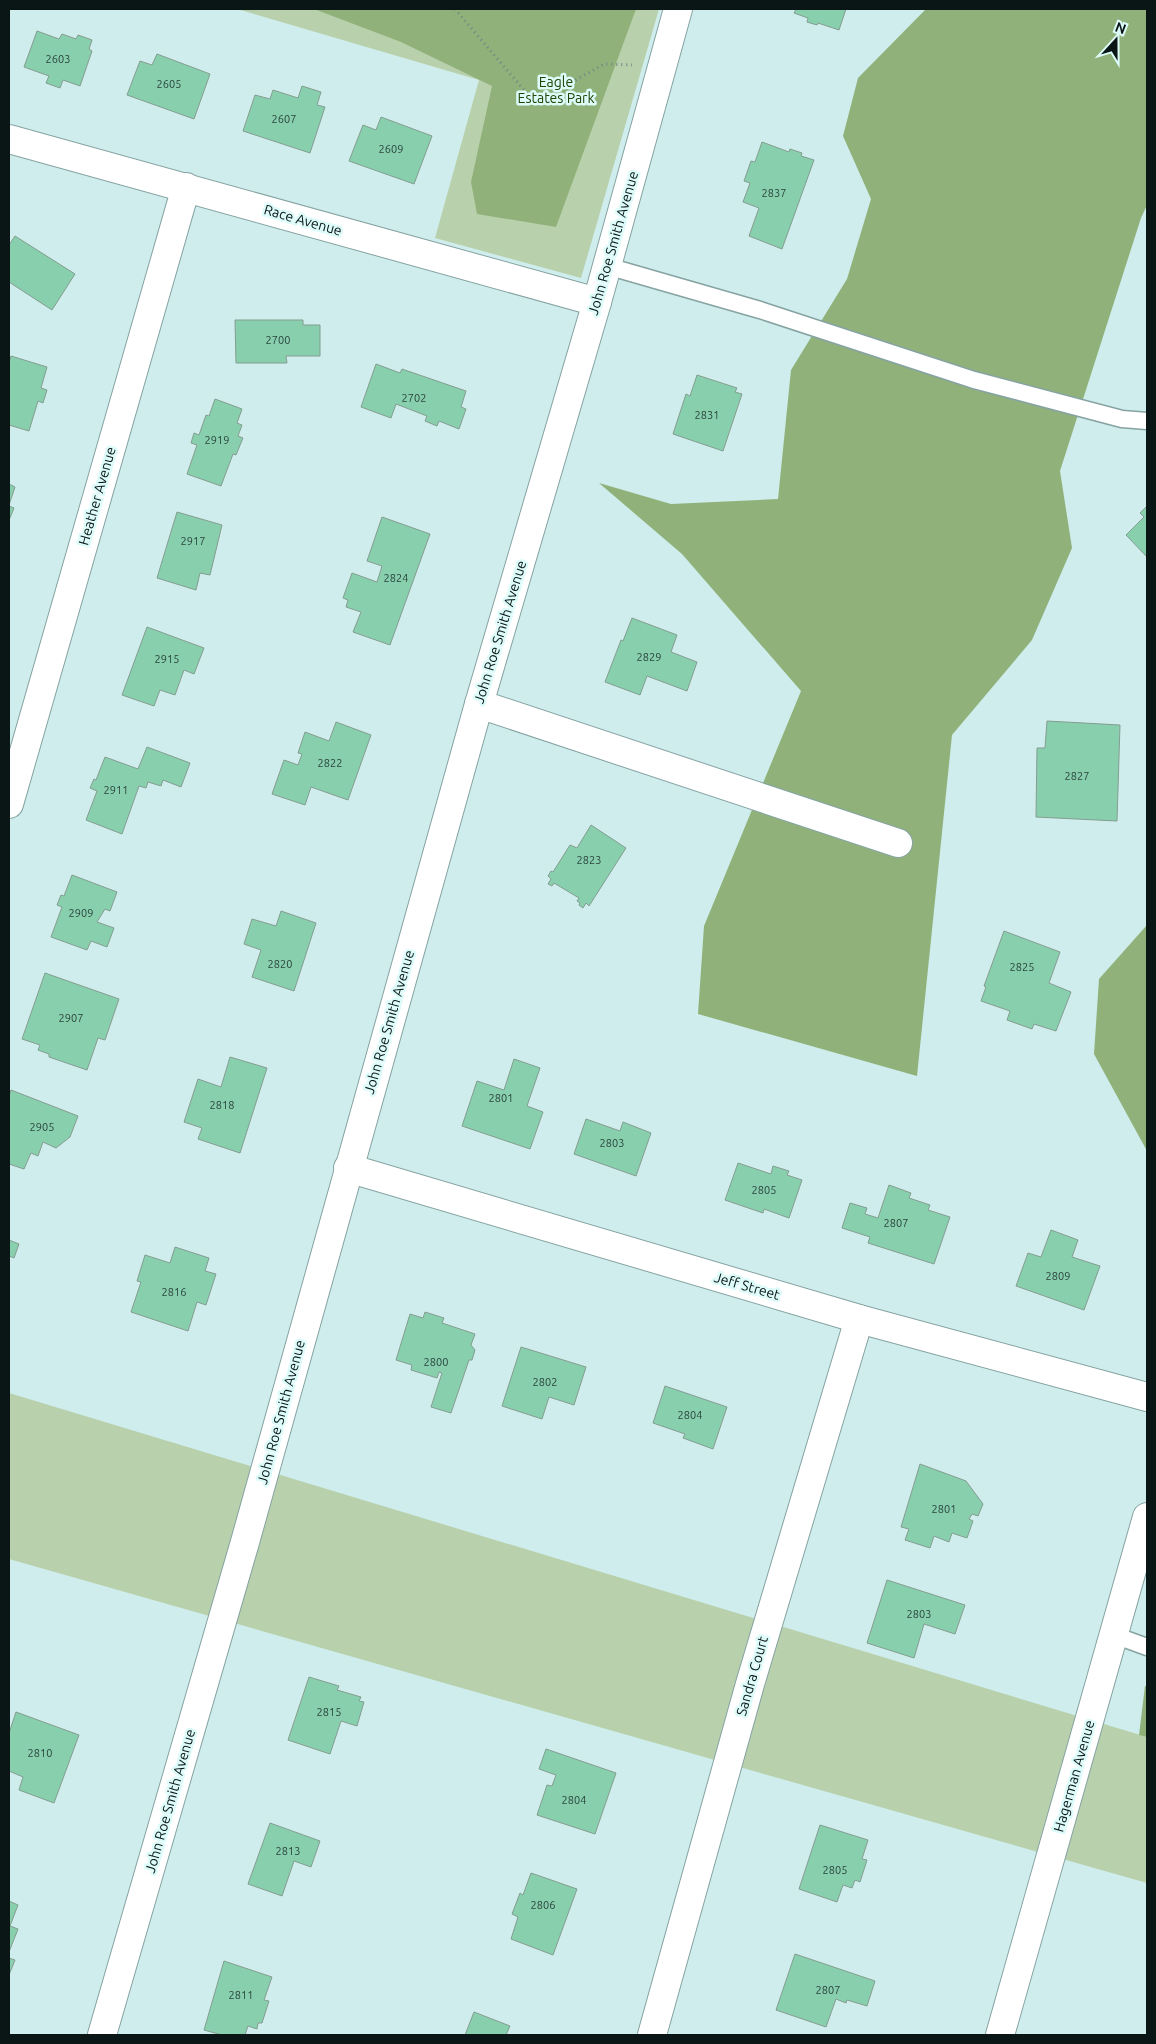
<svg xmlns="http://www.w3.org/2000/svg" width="1156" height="2044" font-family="Ubuntu,sans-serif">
<rect width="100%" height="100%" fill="#ceedec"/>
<g fill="#b9d0ac">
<path d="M237,9H659L581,278L435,238L479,80Z"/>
<path d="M9,1393L1147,1737V1883L9,1559Z"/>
</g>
<g fill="#90b27a">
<path d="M314,9H636L556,227L477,214L471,182L492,86L401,42Z"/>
<path d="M926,9H1147V205L1141,218L1060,471L1072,548L1032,640L952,735L917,1076L698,1014L704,926L801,691L682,554L599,483L671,504L778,499L791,370L847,279L871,199L843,136L858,78Z"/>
<path d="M1147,925V1151L1094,1054L1099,979Z"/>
<path d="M1145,1686H1147V1737L1139,1735Z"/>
</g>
<g fill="#88cfae" stroke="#859d91">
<path d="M796,9H846L839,30L818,23L817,25L807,22L808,18L794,13Z"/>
<path d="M37,31L59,39L62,34L76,39L78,35L92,40L89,49L92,51L80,86L63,80L60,88L46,83L49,76L24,67Z"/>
<path d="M157,54L210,74L194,119L127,95L140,61L152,65Z"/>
<path d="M302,86L321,92L317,105L325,107L310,153L243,131L255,95L270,99L273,90L298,98Z"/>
<path d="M381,117L432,136L414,184L349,161L363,125L376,130Z"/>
<path d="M762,142L789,152L790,149L802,153L801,156L814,160L782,249L749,236L759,208L743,202L750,183L744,181L751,161L755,162Z"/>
<path d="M15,236L75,274L52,310L9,282V245Z"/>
<path d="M235,320H303V325H320V356H286L287,363H236Z"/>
<path d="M11,356L47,367L41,388L47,390L43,403L38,401L29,431L9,425V363Z"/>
<path d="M376,364L400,373L402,369L466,391L461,407L466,409L459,429L439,421L437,426L425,421L427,416L396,404L391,418L361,407Z"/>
<path d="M697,375L737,388L735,392L742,394L723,451L673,434L686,394L690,396Z"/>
<path d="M215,399L242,409L237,423L242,425L238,436L243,438L236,455L233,454L221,486L187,474L197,445L191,443L194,433L199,435L206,415L209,416Z"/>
<path d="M9,484L15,487L9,505Z"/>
<path d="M9,506L14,508L10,518H9Z"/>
<path d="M1147,506V557L1126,535L1144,517L1140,513Z"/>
<path d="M177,512L222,525L210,575L200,573L196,590L157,578Z"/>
<path d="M382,517L430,534L390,645L353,632L361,612L346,607L348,600L343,598L352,573L377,582L382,566L367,561Z"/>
<path d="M632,618L677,635L671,652L697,662L687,691L647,676L640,695L605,682L621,640L623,641Z"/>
<path d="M147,627L204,648L194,674L184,670L175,695L160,690L154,706L122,695Z"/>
<path d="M1047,721L1120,725L1117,821L1036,817L1037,748H1045Z"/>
<path d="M336,722L371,735L348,800L311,787L305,805L272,794L284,760L298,765L302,754L298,753L305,732L329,741Z"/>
<path d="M147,747L190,763L181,787L163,780L161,786L148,782L146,788L139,786L122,834L86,820L97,791L90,788L94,779L96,780L105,757L138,769Z"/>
<path d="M591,825L626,848L589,906L586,903L583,908L579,905L580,903L577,901L579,898L554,883L552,886L548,884L551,879L548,876L551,871L553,872L570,845L577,848Z"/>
<path d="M72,875L117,892L110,911L105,909L97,922L114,928L107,947L91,941L87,950L51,937L62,907L57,905L61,895L64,896Z"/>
<path d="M281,911L316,923L294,991L252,977L261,950L244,944L252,919L276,926Z"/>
<path d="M1004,931L1060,952L1049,983L1071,992L1056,1031L1034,1024L1032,1029L1007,1020L1010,1011L981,1001L986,987L984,986Z"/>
<path d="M45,973L119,999L105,1040L98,1038L87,1070L49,1057V1054L38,1050L40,1045L22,1039Z"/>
<path d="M230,1057L267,1068L240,1153L198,1139L202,1128L184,1122L198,1079L221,1087Z"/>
<path d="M514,1059L540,1068L527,1106L543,1112L530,1149L462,1126L477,1081L504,1090Z"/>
<path d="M11,1090L78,1116L70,1137L56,1148L43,1142L38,1156L31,1153L24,1169L9,1164V1096Z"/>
<path d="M586,1119L620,1131L623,1122L651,1133L636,1176L574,1154Z"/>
<path d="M738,1163L771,1174L773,1166L789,1171L787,1175L802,1180L789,1218L764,1209L763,1213L725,1200Z"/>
<path d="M889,1185L911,1193L909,1198L930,1205L928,1210L950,1217L934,1264L868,1243L870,1237L842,1228L850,1203L867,1208L865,1214L878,1218Z"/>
<path d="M1051,1230L1078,1240L1072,1257L1100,1266L1084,1310L1016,1286L1028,1253L1041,1257Z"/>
<path d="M9,1240L19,1244L14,1258L9,1256Z"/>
<path d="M175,1247L209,1258L205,1271L216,1274L206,1305L197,1302L188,1331L131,1312L141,1282L137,1281L145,1255L170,1263Z"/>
<path d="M425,1312L444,1318L442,1323L475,1334L471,1345L475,1350L472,1360H469L451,1413L431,1407L442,1373L439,1372L437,1378L411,1370L412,1365L396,1360L410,1314L423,1318Z"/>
<path d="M521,1347L586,1367L574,1405L549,1397L542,1419L502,1406Z"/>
<path d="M665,1386L727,1407L713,1449L683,1438L685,1434L653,1423Z"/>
<path d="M920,1464L966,1481L983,1504L978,1516L972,1514L969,1519L973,1521L967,1538L952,1533L949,1542L934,1536L930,1548L905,1540L909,1529L901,1527Z"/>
<path d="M887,1580L965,1605L955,1634L924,1624L914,1658L867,1643Z"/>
<path d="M309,1677L339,1686L337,1690L361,1697L359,1701L364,1702L357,1726L341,1721L330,1754L288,1740Z"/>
<path d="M16,1712L79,1735L54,1803L19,1790L23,1777L9,1771V1733Z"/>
<path d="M546,1749L616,1773L595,1834L537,1815L547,1785L552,1786L556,1775L539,1769Z"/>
<path d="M270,1823L320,1841L311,1867L294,1861L282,1896L248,1884Z"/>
<path d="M820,1825L868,1840L862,1859L867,1860L860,1882L855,1880L852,1888L843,1885L837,1902L799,1889Z"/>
<path d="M531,1873L577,1889L553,1955L511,1939L518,1917L512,1914L520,1893L523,1895Z"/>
<path d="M9,1901L18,1905L10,1926L18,1929L9,1952Z"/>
<path d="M795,1954L875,1981L867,2006L847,2000L846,2003L836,1999L826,2027L776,2010Z"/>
<path d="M9,1958L15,1960L9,1975Z"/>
<path d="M224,1961L272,1977L264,2000L269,2001L262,2023H258L257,2029L248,2026L245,2035H222L204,2030Z"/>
<path d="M474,2012L510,2026L506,2035H465Z"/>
</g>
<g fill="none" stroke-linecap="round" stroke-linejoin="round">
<g stroke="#86a3a2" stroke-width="19">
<g id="service">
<path d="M607,266L760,310L974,380L1122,419L1147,421"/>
<path d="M1114,1635L1147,1647"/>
</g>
</g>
<g stroke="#86a3a2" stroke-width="30">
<g id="minor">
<path d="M9,139L597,302"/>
<path d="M479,704L898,843"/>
<path d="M9,804L186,187"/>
<path d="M348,1168L859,1319L1147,1397"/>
<path d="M102,2035L245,1542L479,704L597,302L678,9"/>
<path d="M652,2035L750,1684L859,1319"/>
<path d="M1000,2035L1147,1517"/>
</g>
</g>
<path stroke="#708585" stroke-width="3" stroke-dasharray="1 4" stroke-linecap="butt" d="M455,9L535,103L604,64L632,65"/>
<use href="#service" stroke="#fff" stroke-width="16"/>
<use href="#minor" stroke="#fff" stroke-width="28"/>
</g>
<g text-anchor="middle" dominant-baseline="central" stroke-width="5" stroke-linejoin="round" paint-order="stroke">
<g font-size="11" fill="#2a443b">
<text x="58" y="59">2603</text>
<text x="169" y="84">2605</text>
<text x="284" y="119">2607</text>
<text x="391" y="149">2609</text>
<text x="774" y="193">2837</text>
<text x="278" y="340">2700</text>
<text x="414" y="398">2702</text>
<text x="707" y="415">2831</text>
<text x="217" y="440">2919</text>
<text x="193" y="541">2917</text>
<text x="396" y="578">2824</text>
<text x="649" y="657">2829</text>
<text x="167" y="659">2915</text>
<text x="330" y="763">2822</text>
<text x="1077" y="776">2827</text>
<text x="116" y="790">2911</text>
<text x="589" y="860">2823</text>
<text x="81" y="913">2909</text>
<text x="280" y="964">2820</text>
<text x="1022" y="967">2825</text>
<text x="71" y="1018">2907</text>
<text x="501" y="1098">2801</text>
<text x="222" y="1105">2818</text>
<text x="42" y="1127">2905</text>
<text x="612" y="1143">2803</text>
<text x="764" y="1190">2805</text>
<text x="896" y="1223">2807</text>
<text x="1058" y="1276">2809</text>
<text x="174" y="1292">2816</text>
<text x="436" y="1362">2800</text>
<text x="545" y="1382">2802</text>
<text x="690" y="1415">2804</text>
<text x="944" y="1509">2801</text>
<text x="919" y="1614">2803</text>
<text x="329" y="1712">2815</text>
<text x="40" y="1753">2810</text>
<text x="574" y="1800">2804</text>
<text x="288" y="1851">2813</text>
<text x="835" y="1870">2805</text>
<text x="543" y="1905">2806</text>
<text x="828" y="1990">2807</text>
<text x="241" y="1995">2811</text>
</g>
<g font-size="14" fill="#234204" stroke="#dcfbf9">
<text x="556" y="82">Eagle<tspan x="556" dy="16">Estates Park</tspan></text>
</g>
<g font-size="14" fill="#0a1515" stroke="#dcfbf9">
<text transform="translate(303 220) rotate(16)">Race Avenue</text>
<text transform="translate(613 243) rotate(-74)">John Roe Smith Avenue</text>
<text transform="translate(97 496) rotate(-74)">Heather Avenue</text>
<text transform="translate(500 632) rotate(-73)">John Roe Smith Avenue</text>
<text transform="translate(389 1022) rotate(-74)">John Roe Smith Avenue</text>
<text transform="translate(747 1286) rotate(16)">Jeff Street</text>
<text transform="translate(281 1412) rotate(-75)">John Roe Smith Avenue</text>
<text transform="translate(752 1676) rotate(-74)">Sandra Court</text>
<text transform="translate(1074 1776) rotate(-74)">Hagerman Avenue</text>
<text transform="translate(170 1801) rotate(-74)">John Roe Smith Avenue</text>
</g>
</g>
<rect width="1156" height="2044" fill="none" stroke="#0a1515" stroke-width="20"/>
<g transform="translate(1116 40) rotate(21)" stroke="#dcfbf9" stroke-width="4" paint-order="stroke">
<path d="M0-4L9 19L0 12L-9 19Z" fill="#0a1515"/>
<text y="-8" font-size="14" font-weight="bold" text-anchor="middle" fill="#0a1515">N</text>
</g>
</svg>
